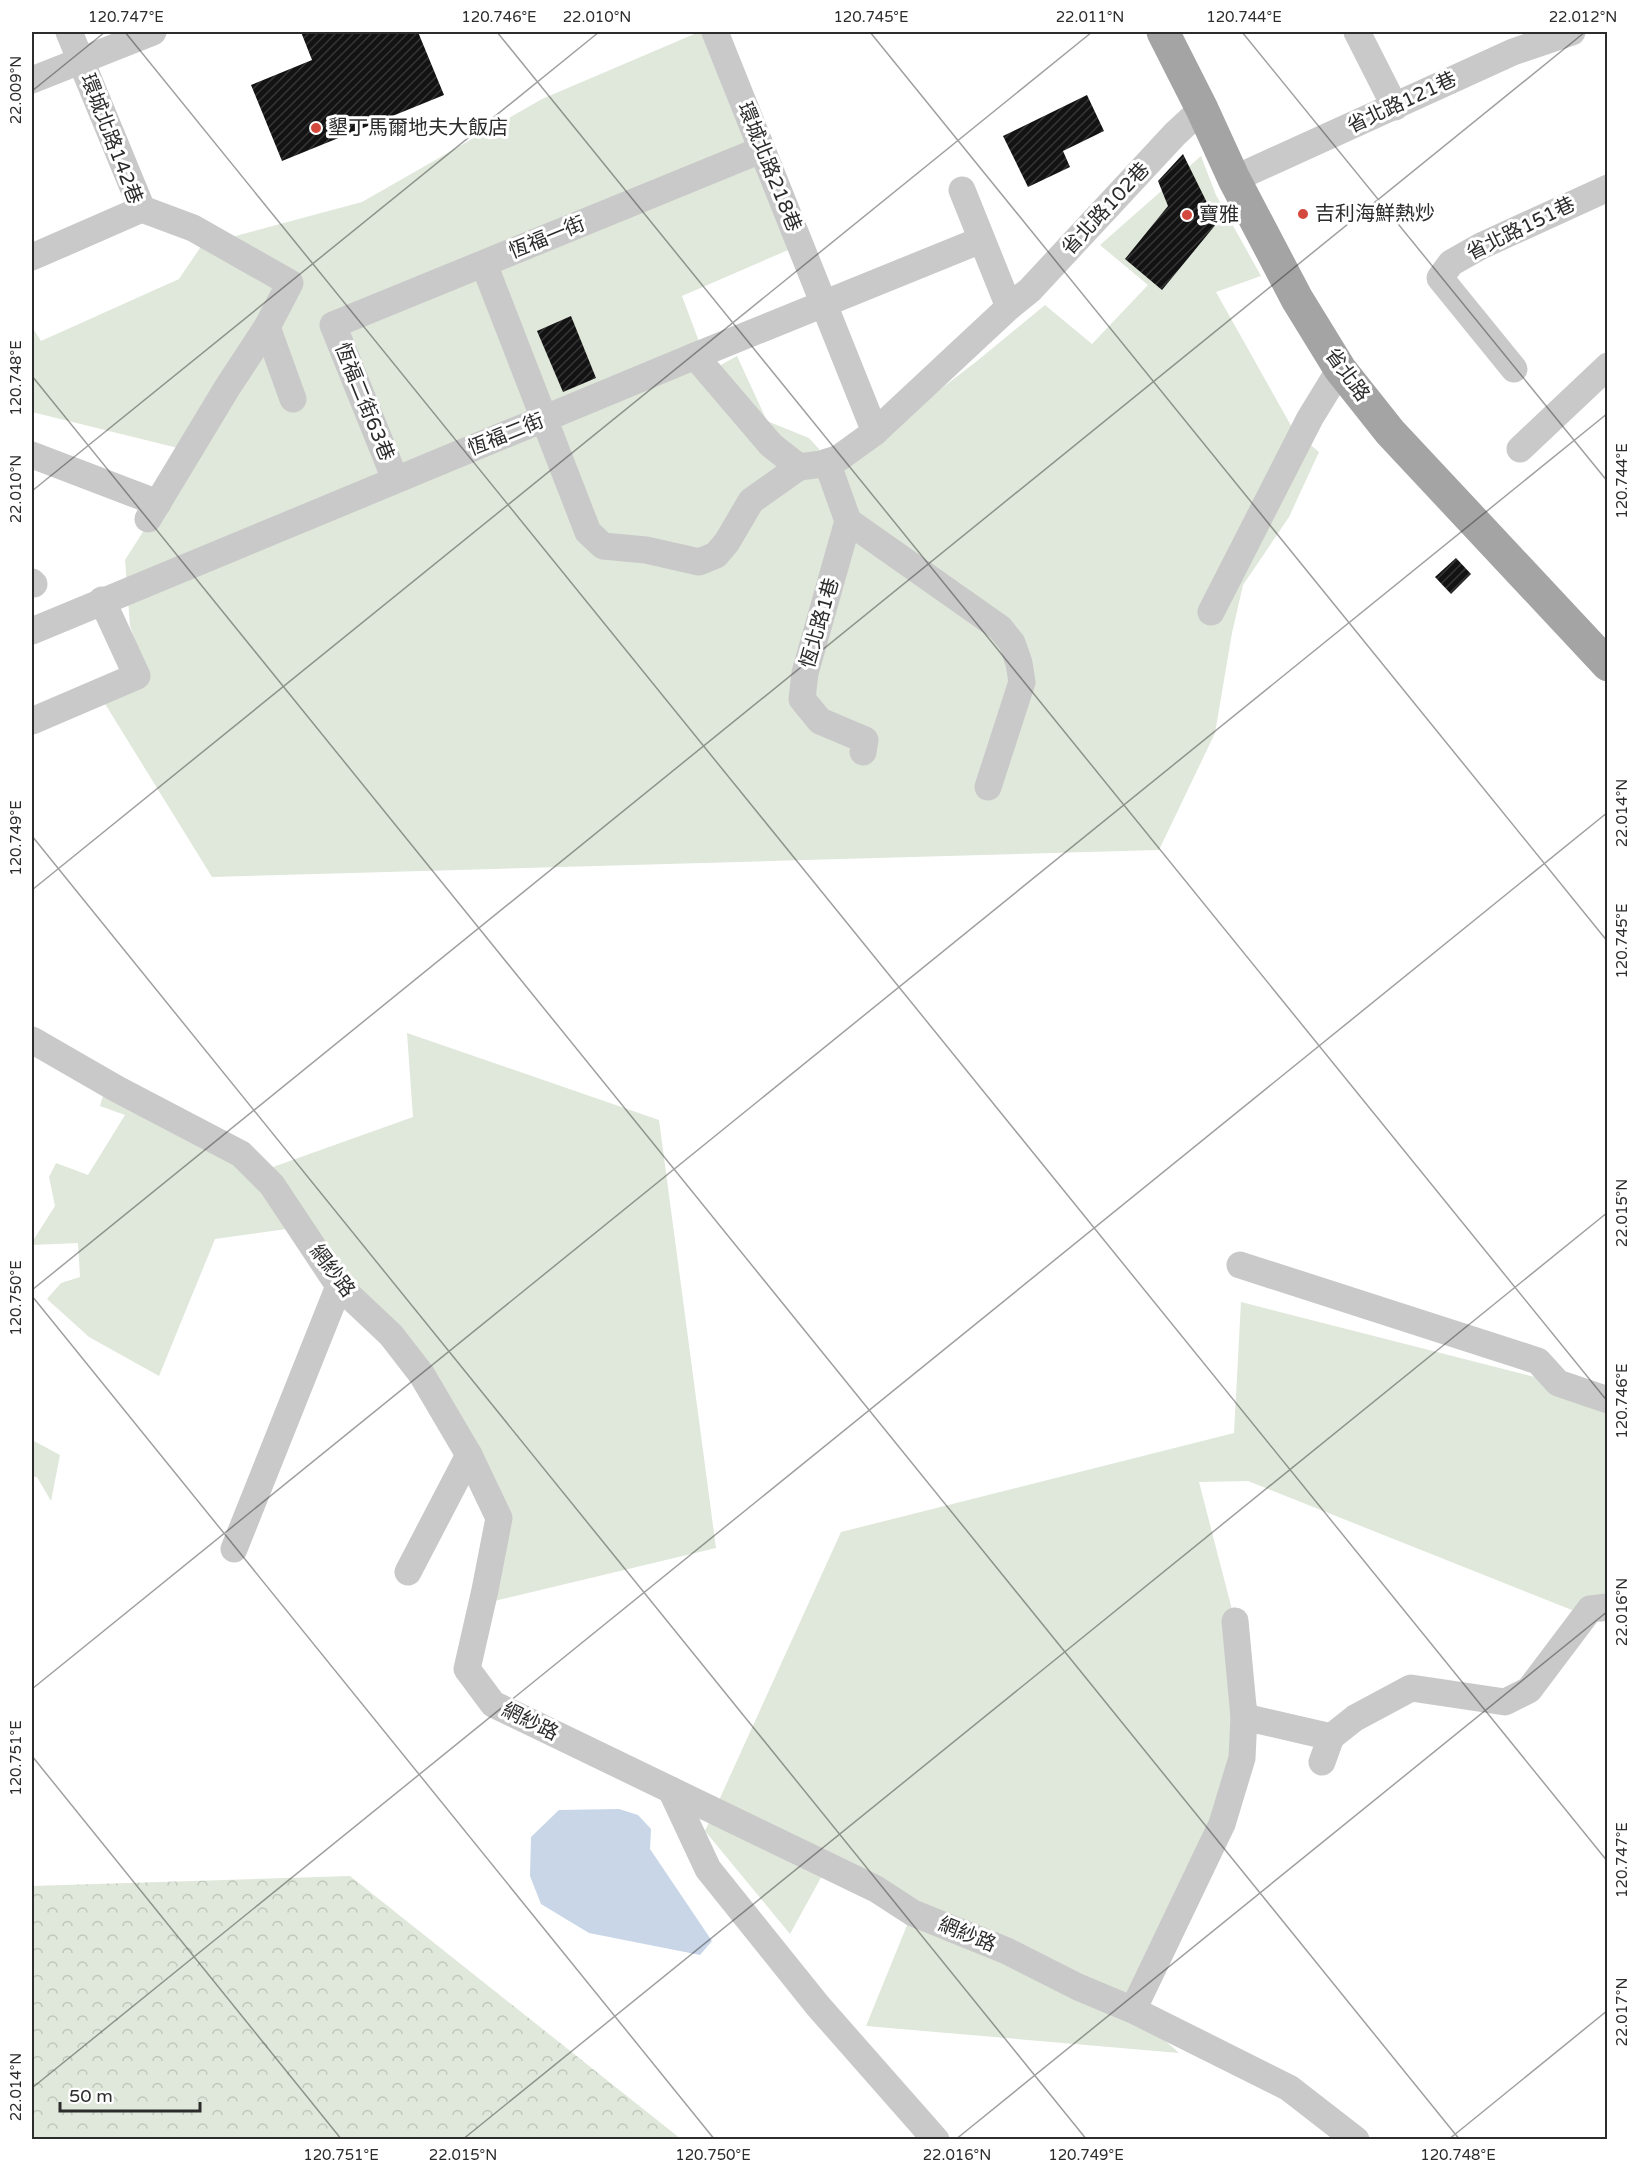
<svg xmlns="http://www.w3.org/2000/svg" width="1639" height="2171" font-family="'Varela Round','Noto Sans TC',sans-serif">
<defs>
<pattern id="forest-crowns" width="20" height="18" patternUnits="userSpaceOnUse" patternTransform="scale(1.5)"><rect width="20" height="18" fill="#dfe8da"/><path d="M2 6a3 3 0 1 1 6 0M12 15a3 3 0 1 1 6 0" fill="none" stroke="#c0c7bb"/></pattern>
<pattern id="building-hatch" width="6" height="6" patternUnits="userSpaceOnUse" patternTransform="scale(1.5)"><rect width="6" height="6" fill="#131313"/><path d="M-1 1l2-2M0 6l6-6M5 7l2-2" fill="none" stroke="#363636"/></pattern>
</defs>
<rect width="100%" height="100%" fill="#fff"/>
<g fill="#dfe8da">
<path d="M699,32H712L795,247L682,296L710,371L737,356L767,421L809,438L837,469L977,361L1045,305L1092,344L1148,285L1100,245L1201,156L1216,195L1261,276L1216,292L1294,431L1319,452L1289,517L1243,585L1232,633L1215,733L1159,850L212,877L102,699L149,680L130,626L125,560L194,452L32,412V327L41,341L179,279L202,245L362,202L542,99Z"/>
<path d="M407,1033L659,1120L716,1548L478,1605L498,1518L273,1167L413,1117Z"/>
<path d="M105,1088L222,1149L270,1198L287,1229L215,1239L159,1376L89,1337L47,1299L61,1283L80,1277L78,1243L32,1245V1242L55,1206L49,1177L56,1163L88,1175L125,1115L100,1106Z"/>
<path d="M1241,1302L1558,1383L1607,1400L1608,1614L1602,1622L1248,1481L1199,1482L1259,1714L1138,2016L1179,2053L866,2026L912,1913L829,1863L790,1934L705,1831L841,1532L1234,1433Z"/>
<path d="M32,1440L60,1455L51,1501L37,1477H32Z"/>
</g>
<path fill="url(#forest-crowns)" d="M350,1876L681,2139H32V1886Z"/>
<path fill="#c8d6e7" d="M619,1809L638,1815L651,1829L650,1849L712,1941L700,1955L589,1933L541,1904L530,1876L531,1837L559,1810Z"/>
<g fill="url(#building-hatch)">
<path d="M301,32H418L444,95L282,161L251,85L312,60Z"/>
<path d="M1087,95L1104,131L1063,151L1070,167L1028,187L1003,136Z"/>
<path d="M1183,154L1217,223L1162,290L1125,259L1168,206L1158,181Z"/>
<path d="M571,316L596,378L563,392L537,331Z"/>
<path d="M1456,558L1471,574L1451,594L1435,577Z"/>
</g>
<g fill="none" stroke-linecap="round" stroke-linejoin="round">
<g stroke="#c9c9c9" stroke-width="27">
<path d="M715,32L875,432"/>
<path d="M1357,32L1395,107"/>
<path d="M32,80L153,32"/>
<path d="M1234,179L1513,52L1572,32"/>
<path d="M962,190L1009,307"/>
<path d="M142,209L193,228L290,283L267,327L227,388L148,519"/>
<path d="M32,257L142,209L69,32"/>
<path d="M484,264L588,532L603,546L646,550L699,562L716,555L727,542L751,501L799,467"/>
<path d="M267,327L293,399"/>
<path d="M695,356L771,445L799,467L822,464L839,458L875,432L1009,307L1030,290L1175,134L1202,109"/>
<path d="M1514,369L1440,278L1451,263L1481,246L1608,188"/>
<path d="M1520,449L1608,366"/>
<path d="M32,455L158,503"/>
<path d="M827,462L848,521L805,673L802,699L820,721L865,740L863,752"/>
<path d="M395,479L333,325L761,150"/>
<path d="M848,521L1000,628L1012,643L1019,663L1022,682L988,787"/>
<path d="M32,582L34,584"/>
<path d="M1211,612L1310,418L1340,369"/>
<path d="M32,631L695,356L981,240"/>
<path d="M32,721L137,676L102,600"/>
<path d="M32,1040L117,1089L241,1154L272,1185L339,1286L391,1335L422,1375L469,1455L499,1518L485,1590L467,1669L493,1704L876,1889L913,1913L1007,1951L1078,1987L1133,2010L1289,2088L1356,2140"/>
<path d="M1240,1265L1538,1361L1558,1383L1608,1400"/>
<path d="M234,1549L339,1286"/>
<path d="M408,1572L469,1455"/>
<path d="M1244,1717L1331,1737L1322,1762"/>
<path d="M1331,1737L1355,1718L1411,1688L1505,1702L1529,1690L1590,1609L1608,1607"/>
<path d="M671,1790L708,1869L818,2006L936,2140"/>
<path d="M1133,2010L1222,1824L1242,1758L1244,1717L1235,1621"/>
</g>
<path stroke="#a4a4a4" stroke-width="33" d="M1163,32L1202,109L1234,179L1297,299L1340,369L1390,432L1608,665"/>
</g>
<path fill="none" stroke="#2c2c2c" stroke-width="1.5" stroke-opacity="0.45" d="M125,32L1608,1862M497,32L1608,1402M870,32L1608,942M1242,32L1608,482M32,91L105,32M32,376L1460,2140M32,491L599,32M32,836L1087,2140M32,890L1092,32M32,1290L1585,32M32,1296L715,2140M32,1689L1608,413M32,1756L342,2140M32,2088L1608,812M462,2140L1608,1212M955,2140L1608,1611M1448,2140L1608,2010"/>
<g fill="#d3493d" stroke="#fff" stroke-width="2">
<circle cx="316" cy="128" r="6"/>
<circle cx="1303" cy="214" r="6"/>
<circle cx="1187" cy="215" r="6"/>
</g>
<g text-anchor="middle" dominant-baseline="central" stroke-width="6" stroke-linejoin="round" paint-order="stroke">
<g font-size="20" fill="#2c2c2c" stroke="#fff">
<text transform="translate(1402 103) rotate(-25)">省北路121巷</text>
<text transform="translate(111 139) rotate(69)">環城北路142巷</text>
<text transform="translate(769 167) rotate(68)">環城北路218巷</text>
<text transform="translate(1106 209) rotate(-47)">省北路102巷</text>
<text transform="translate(1521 229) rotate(-26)">省北路151巷</text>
<text transform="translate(547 238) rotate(-22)">恆福一街</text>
<text transform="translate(1347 375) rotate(54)">省北路</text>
<text transform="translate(364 402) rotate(68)">恆福二街63巷</text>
<text transform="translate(506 435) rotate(-22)">恆福二街</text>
<text transform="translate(820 623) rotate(-74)">恆北路1巷</text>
<text transform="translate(332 1271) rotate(53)">網紗路</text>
<text transform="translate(530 1722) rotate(26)">網紗路</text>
<text transform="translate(967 1935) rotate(22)">網紗路</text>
</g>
<g font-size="20" fill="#2c2c2c" stroke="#fff" text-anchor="start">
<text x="328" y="128">墾丁馬爾地夫大飯店</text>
<text x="1315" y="214">吉利海鮮熱炒</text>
<text x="1199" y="215">寶雅</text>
</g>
</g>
<rect width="1639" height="2171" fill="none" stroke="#ffffff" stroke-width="66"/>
<path d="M60 2102v9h140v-9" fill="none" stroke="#2c2c2c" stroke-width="3"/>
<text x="69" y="2102" font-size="18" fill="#2c2c2c" stroke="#ffffff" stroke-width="4.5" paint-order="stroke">50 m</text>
<rect x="33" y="33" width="1573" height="2105" fill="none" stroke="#2c2c2c" stroke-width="2"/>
<g font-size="15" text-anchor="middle" fill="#2c2c2c">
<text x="126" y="22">120.747°E</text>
<text x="499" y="22">120.746°E</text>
<text x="597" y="22">22.010°N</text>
<text x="871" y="22">120.745°E</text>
<text x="1090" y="22">22.011°N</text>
<text x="1244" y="22">120.744°E</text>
<text x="1583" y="22">22.012°N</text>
<text transform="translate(16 90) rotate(-90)" y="5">22.009°N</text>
<text transform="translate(16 378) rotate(-90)" y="5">120.748°E</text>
<text transform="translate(1622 481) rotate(-90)" y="5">120.744°E</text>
<text transform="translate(16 489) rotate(-90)" y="5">22.010°N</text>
<text transform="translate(1622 813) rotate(-90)" y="5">22.014°N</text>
<text transform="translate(16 838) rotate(-90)" y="5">120.749°E</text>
<text transform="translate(1622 941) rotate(-90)" y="5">120.745°E</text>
<text transform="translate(1622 1213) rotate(-90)" y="5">22.015°N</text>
<text transform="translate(16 1298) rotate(-90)" y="5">120.750°E</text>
<text transform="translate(1622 1401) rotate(-90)" y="5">120.746°E</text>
<text transform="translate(1622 1612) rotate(-90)" y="5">22.016°N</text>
<text transform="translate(16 1758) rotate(-90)" y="5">120.751°E</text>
<text transform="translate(1622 1860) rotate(-90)" y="5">120.747°E</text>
<text transform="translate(1622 2012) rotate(-90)" y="5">22.017°N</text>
<text transform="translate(16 2087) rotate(-90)" y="5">22.014°N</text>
<text x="341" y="2160">120.751°E</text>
<text x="463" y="2160">22.015°N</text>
<text x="713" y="2160">120.750°E</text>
<text x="957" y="2160">22.016°N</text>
<text x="1086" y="2160">120.749°E</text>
<text x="1458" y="2160">120.748°E</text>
</g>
</svg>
